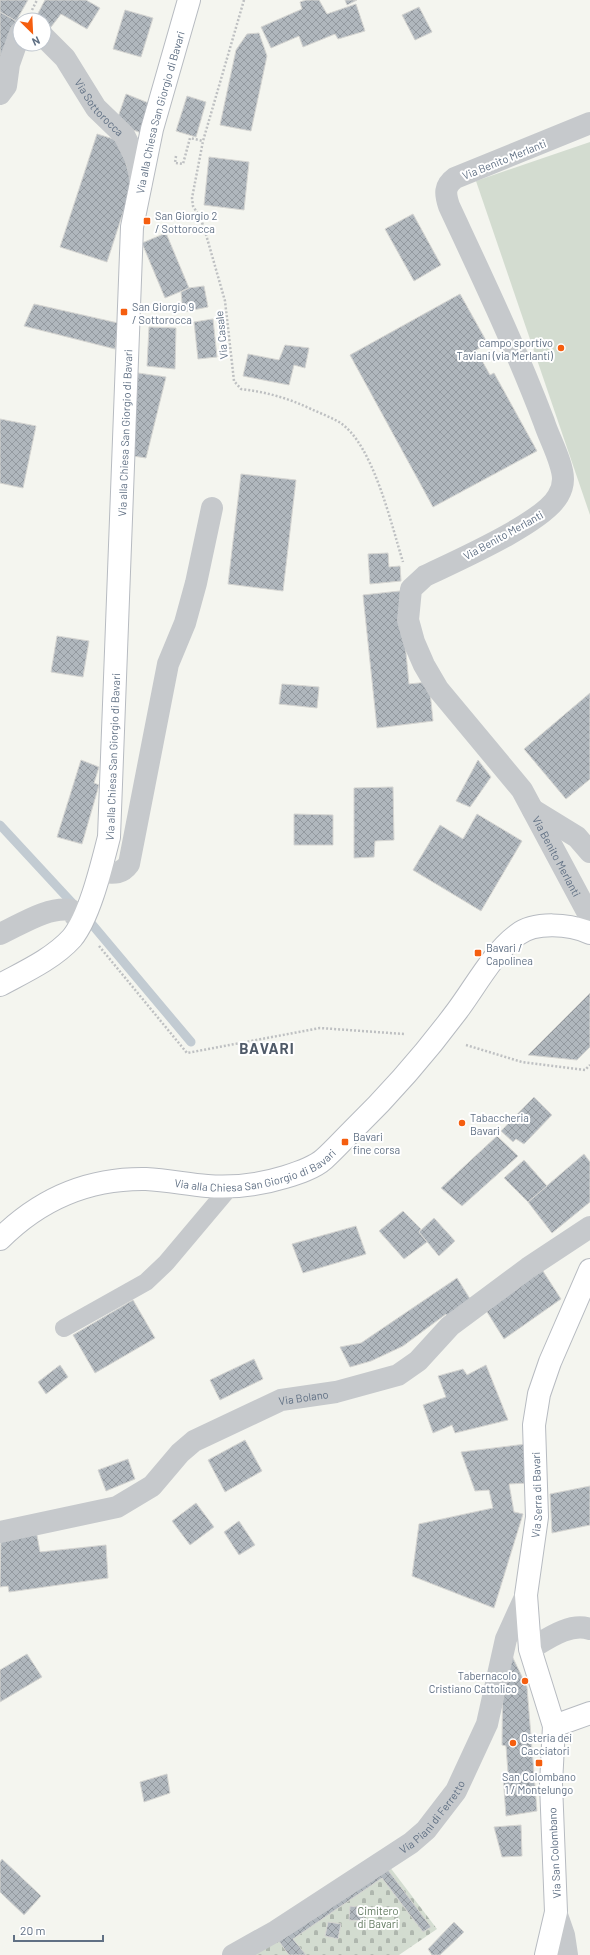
<svg xmlns="http://www.w3.org/2000/svg" width="590" height="1955" font-family="Barlow,sans-serif">
<defs>
<pattern id="cemetery-stones" width="16" height="16" patternUnits="userSpaceOnUse"><rect width="16" height="16" fill="#d3dcd0"/><path d="M2 7V4a2 2 0 0 1 4 0v3zM10 15v-3a2 2 0 0 1 4 0v3z" fill="#afb7ae"/></pattern>
<pattern id="building-cross-hatch" width="8" height="8" patternUnits="userSpaceOnUse"><rect width="8" height="8" fill="#b0b7bd"/><path d="M0 0l8 8M0 8l8-8" fill="none" stroke="#93999f"/></pattern>
</defs>
<rect width="100%" height="100%" fill="#f4f5ef"/>
<path fill="url(#cemetery-stones)" d="M386,1862L437,1929L399,1955H251Z"/>
<path fill="#d3dcd0" d="M590,142V515L476,181Z"/>
<g fill="none" stroke-linecap="round" stroke-linejoin="round">
<g stroke="#c2cbd2" stroke-width="9">
<path d="M0,825L76,907"/>
<path d="M85,916L191,1042"/>
</g>
</g>
<g fill="url(#building-cross-hatch)" stroke="#d5d5d2">
<path d="M0,0H28L16,21L0,12Z"/>
<path d="M45,0H86L100,8L87,29L61,14L51,27L44,23V20L35,19Z"/>
<path d="M306,0H319L327,14L356,4L365,31L338,39L335,34L303,47L299,36L271,48L261,27L302,9L300,2Z"/>
<path d="M345,0H357L347,5Z"/>
<path d="M419,7L432,32L415,40L402,15Z"/>
<path d="M125,10L153,18L141,57L113,49Z"/>
<path d="M0,12L16,21L8,35L13,38L0,60Z"/>
<path d="M259,33L267,56L251,131L220,125L236,50L247,34Z"/>
<path d="M126,94L151,104L141,133L116,123Z"/>
<path d="M187,96L206,102L196,137L176,131Z"/>
<path d="M97,134L120,141L132,185L107,262L60,247Z"/>
<path d="M209,157L249,162L244,210L204,205Z"/>
<path d="M413,214L441,265L414,281L385,229Z"/>
<path d="M166,233L189,288L165,298L142,243Z"/>
<path d="M204,286L208,307L183,312L181,292L189,288Z"/>
<path d="M460,294L488,344L476,350L490,375L494,373L537,451L433,507L350,355Z"/>
<path d="M34,304L118,323L115,349L24,326Z"/>
<path d="M213,319L217,357L198,359L194,322Z"/>
<path d="M149,327L176,328L175,369L147,366Z"/>
<path d="M285,345L309,348L305,368L294,365L289,385L243,376L248,354L279,360Z"/>
<path d="M138,373L166,377L146,458L133,456Z"/>
<path d="M0,419L36,426L23,488L0,483Z"/>
<path d="M241,474L296,480L283,591L228,584Z"/>
<path d="M388,553L389,567L400,566L401,581L370,584L368,554Z"/>
<path d="M400,591L409,684L429,682L433,721L377,728L363,595Z"/>
<path d="M57,636L89,641L83,677L51,672Z"/>
<path d="M282,684L319,687L317,708L279,704Z"/>
<path d="M590,693V779L566,799L524,749Z"/>
<path d="M81,760L99,767L94,783L99,785L82,844L57,837Z"/>
<path d="M478,760L491,777L470,807L456,801Z"/>
<path d="M393,787L394,840L375,841L374,857L354,858V788Z"/>
<path d="M294,814L333,815V845H294Z"/>
<path d="M477,814L522,841L481,911L413,870L440,825L463,839Z"/>
<path d="M590,993V1047L577,1060L528,1055Z"/>
<path d="M534,1097L552,1115L524,1144L516,1139L513,1142L501,1131Z"/>
<path d="M497,1136L518,1156L462,1206L441,1188Z"/>
<path d="M584,1154L590,1162V1202L552,1233L528,1202Z"/>
<path d="M524,1160L547,1186L528,1202L504,1178Z"/>
<path d="M403,1211L421,1229L419,1232L427,1242L404,1259L379,1231Z"/>
<path d="M434,1218L455,1241L439,1256L419,1232Z"/>
<path d="M356,1226L366,1254L303,1273L292,1244Z"/>
<path d="M539,1265L561,1299L504,1339L482,1304Z"/>
<path d="M457,1278L472,1302L448,1318L446,1314L403,1346L371,1361L350,1367L340,1347L361,1343Z"/>
<path d="M133,1300L155,1338L95,1373L73,1335Z"/>
<path d="M254,1359L263,1379L220,1400L210,1380Z"/>
<path d="M60,1365L68,1377L46,1394L38,1382Z"/>
<path d="M486,1365L508,1420L455,1433L452,1425L433,1433L423,1405L446,1397L438,1376L463,1369L467,1375Z"/>
<path d="M245,1440L262,1471L225,1492L208,1460Z"/>
<path d="M526,1444L528,1483L509,1484L514,1512L523,1514L494,1608L412,1576L419,1524L493,1508L489,1490L475,1491L461,1452Z"/>
<path d="M128,1459L135,1479L106,1491L98,1470Z"/>
<path d="M590,1486V1525L552,1533L550,1494Z"/>
<path d="M196,1503L214,1527L190,1545L172,1521Z"/>
<path d="M239,1521L255,1545L239,1555L224,1532Z"/>
<path d="M36,1530L40,1552L106,1545L108,1578L9,1592L8,1586L0,1587L1,1534Z"/>
<path d="M27,1654L42,1677L0,1702V1670Z"/>
<path d="M503,1656H512L527,1687L537,1811L506,1816L503,1775L508,1773L506,1746L502,1745Z"/>
<path d="M167,1774L170,1793L144,1802L140,1782Z"/>
<path d="M521,1825L522,1856L502,1857L494,1827Z"/>
<path d="M2,1859L41,1896L24,1915L0,1892V1862Z"/>
<path d="M385,1866L431,1927L423,1932L382,1878L293,1939L306,1955H289L278,1940Z"/>
<path d="M350,1906L364,1908L363,1921L349,1920Z"/>
<path d="M328,1922L341,1924L338,1939L325,1936Z"/>
<path d="M454,1922L464,1932L440,1955H432L428,1949Z"/>
</g>
<g fill="none" stroke-linecap="round" stroke-linejoin="round">
<g stroke="#b7bbc1" stroke-width="24">
<g id="secondary">
<path id="s5" d="M0,985C24,972 53,959 72,938C90,916 102,864 109,837L132,227L152,129L189,0"/>
<path id="s6" d="M0,1239C40,1199 88,1178 146,1179C166,1180 186,1184 207,1186C233,1188 259,1185 285,1177C298,1173 314,1168 324,1159C334,1150 343,1140 352,1131C390,1094 425,1054 457,1011C475,987 493,953 517,935C535,921 570,924 590,933"/>
<path d="M554,1726L590,1713"/>
<path id="s7" d="M546,1955L556,1912L551,1784L554,1726L530,1649L526,1595L537,1517L534,1425L539,1394L550,1362L590,1270"/>
</g>
</g>
<g stroke="#bec0c2" stroke-width="2.5" stroke-dasharray="2 2" stroke-linecap="butt">
<path d="M244,0L203,141L192,198L193,206L201,219L207,238L225,301L234,381L241,389C266,392 288,398 311,409C320,413 330,417 339,422C373,443 391,524 403,562"/>
<path d="M32,10L37,0"/>
<path d="M176,156L175,163L183,164L190,138L203,141"/>
<path d="M99,946L187,1053L320,1028L404,1034"/>
<path d="M466,1045L522,1062L585,1070L590,1065"/>
</g>
<path stroke="#c6c9cc" stroke-width="18" d="M64,1328L146,1282L166,1263L230,1187"/>
<g stroke="#c6c9cc" stroke-width="22">
<path id="s1" d="M44,37L65,58L96,108L124,135L137,161L141,184"/>
<path d="M0,94L6,86L9,64L20,33"/>
<path id="s2" d="M590,123L455,178C444,186 445,194 449,206C482,277 516,348 544,422C549,438 563,463 563,479C563,485 561,491 558,496C543,523 456,561 425,576L411,589L408,620L414,642L424,665L438,689L522,790L590,917"/>
<path d="M533,810L577,837L590,852"/>
<path d="M100,872C113,873 121,875 129,864L168,664L185,623L196,583L212,508"/>
<path d="M0,934C20,925 48,906 71,910L81,924"/>
<path id="s3" d="M0,1532L117,1507L152,1486L180,1453L194,1441L281,1400L336,1392L398,1375L418,1361L450,1326L528,1268L590,1227"/>
<path d="M530,1649C547,1639 570,1622 590,1629"/>
<path d="M556,1912L564,1935L567,1955"/>
<path id="s4" d="M233,1955L276,1931L411,1843L426,1830L456,1791L487,1724L506,1639L526,1595"/>
</g>
<use href="#secondary" stroke="#fff" stroke-width="22"/>
</g>
<g fill="#f55e0f" stroke="#fff" stroke-width="1.5">
<rect x="143" y="217" width="8" height="8" rx="2"/>
<rect x="120" y="308" width="8" height="8" rx="2"/>
<circle cx="561" cy="348" r="4"/>
<rect x="474" y="949" width="8" height="8" rx="2"/>
<circle cx="462" cy="1123" r="4"/>
<rect x="341" y="1138" width="8" height="8" rx="2"/>
<circle cx="525" cy="1681" r="4"/>
<circle cx="513" cy="1743" r="4"/>
<rect x="535" y="1759" width="8" height="8" rx="2"/>
</g>
<g text-anchor="middle" dominant-baseline="central" stroke-width="4" stroke-linejoin="round" paint-order="stroke">
<g font-size="11" fill="#607084" stroke="#fff">
<text stroke="none"><textPath href="#s1" startOffset="90">Via Sottorocca</textPath></text>
<text stroke="none"><textPath href="#s5" startOffset="923">Via alla Chiesa San Giorgio di Bavari</textPath></text>
<text transform="translate(504 159) rotate(-22)">Via Benito Merlanti</text>
<text transform="translate(221 335) rotate(-96)">Via Casale</text>
<text stroke="none"><textPath href="#s5" startOffset="599">Via alla Chiesa San Giorgio di Bavari</textPath></text>
<text transform="translate(503 535) rotate(-29)">Via Benito Merlanti</text>
<text stroke="none"><textPath href="#s5" startOffset="275">Via alla Chiesa San Giorgio di Bavari</textPath></text>
<text stroke="none"><textPath href="#s2" startOffset="980">Via Benito Merlanti</textPath></text>
<text stroke="none"><textPath href="#s6" startOffset="275">Via alla Chiesa San Giorgio di Bavari</textPath></text>
<text stroke="none"><textPath href="#s3" startOffset="341">Via Bolano</textPath></text>
<text stroke="none"><textPath href="#s7" startOffset="466">Via Serra di Bavari</textPath></text>
<text stroke="none"><textPath href="#s4" startOffset="244">Via Piani di Ferretto</textPath></text>
<text transform="translate(554 1853) rotate(-93)">Via San Colombano</text>
</g>
<g font-size="11" fill="#607084" stroke="#fff" text-anchor="start">
<text x="155" y="215">San Giorgio 2<tspan x="155" dy="13">/ Sottorocca</tspan></text>
<text x="132" y="306">San Giorgio 9<tspan x="132" dy="13">/ Sottorocca</tspan></text>
<text x="553" y="342" text-anchor="end">campo sportivo<tspan x="553" dy="13">Taviani (via Merlanti)</tspan></text>
<text x="486" y="947">Bavari /<tspan x="486" dy="13">Capolinea</tspan></text>
<text x="470" y="1117">Tabaccheria<tspan x="470" dy="13">Bavari</tspan></text>
<text x="353" y="1136">Bavari<tspan x="353" dy="13">fine corsa</tspan></text>
<text x="517" y="1675" text-anchor="end">Tabernacolo<tspan x="517" dy="13">Cristiano Cattolico</tspan></text>
<text x="521" y="1737">Osteria dei<tspan x="521" dy="13">Cacciatori</tspan></text>
<text x="539" y="1776" text-anchor="middle">San Colombano<tspan x="539" dy="13">1 / Montelungo</tspan></text>
</g>
<g font-size="11" fill="#627a60" stroke="#fff">
<text x="378" y="1910">Cimitero<tspan x="378" dy="13">di Bavari</tspan></text>
</g>
<g font-size="15" font-weight="bold" letter-spacing="1" fill="#4f5a68" stroke="#fff">
<text x="267" y="1048">BAVARI</text>
</g>
</g>
<g transform="translate(32 32) rotate(156)"><circle r="19" fill="#ffffff" stroke="#bfc6ce"/>
<path d="M0-3L7 15L0 10L-7 15Z" fill="#f55e0f"/>
<text y="-6" font-size="11" font-weight="bold" text-anchor="middle" fill="#607084">N</text>
</g>
<path d="M14 1935v6h89v-6" fill="none" stroke="#607084" stroke-width="2"/>
<text x="20" y="1935" font-size="12" fill="#607084" stroke="#ffffff" stroke-width="3" paint-order="stroke">20 m</text>
</svg>
